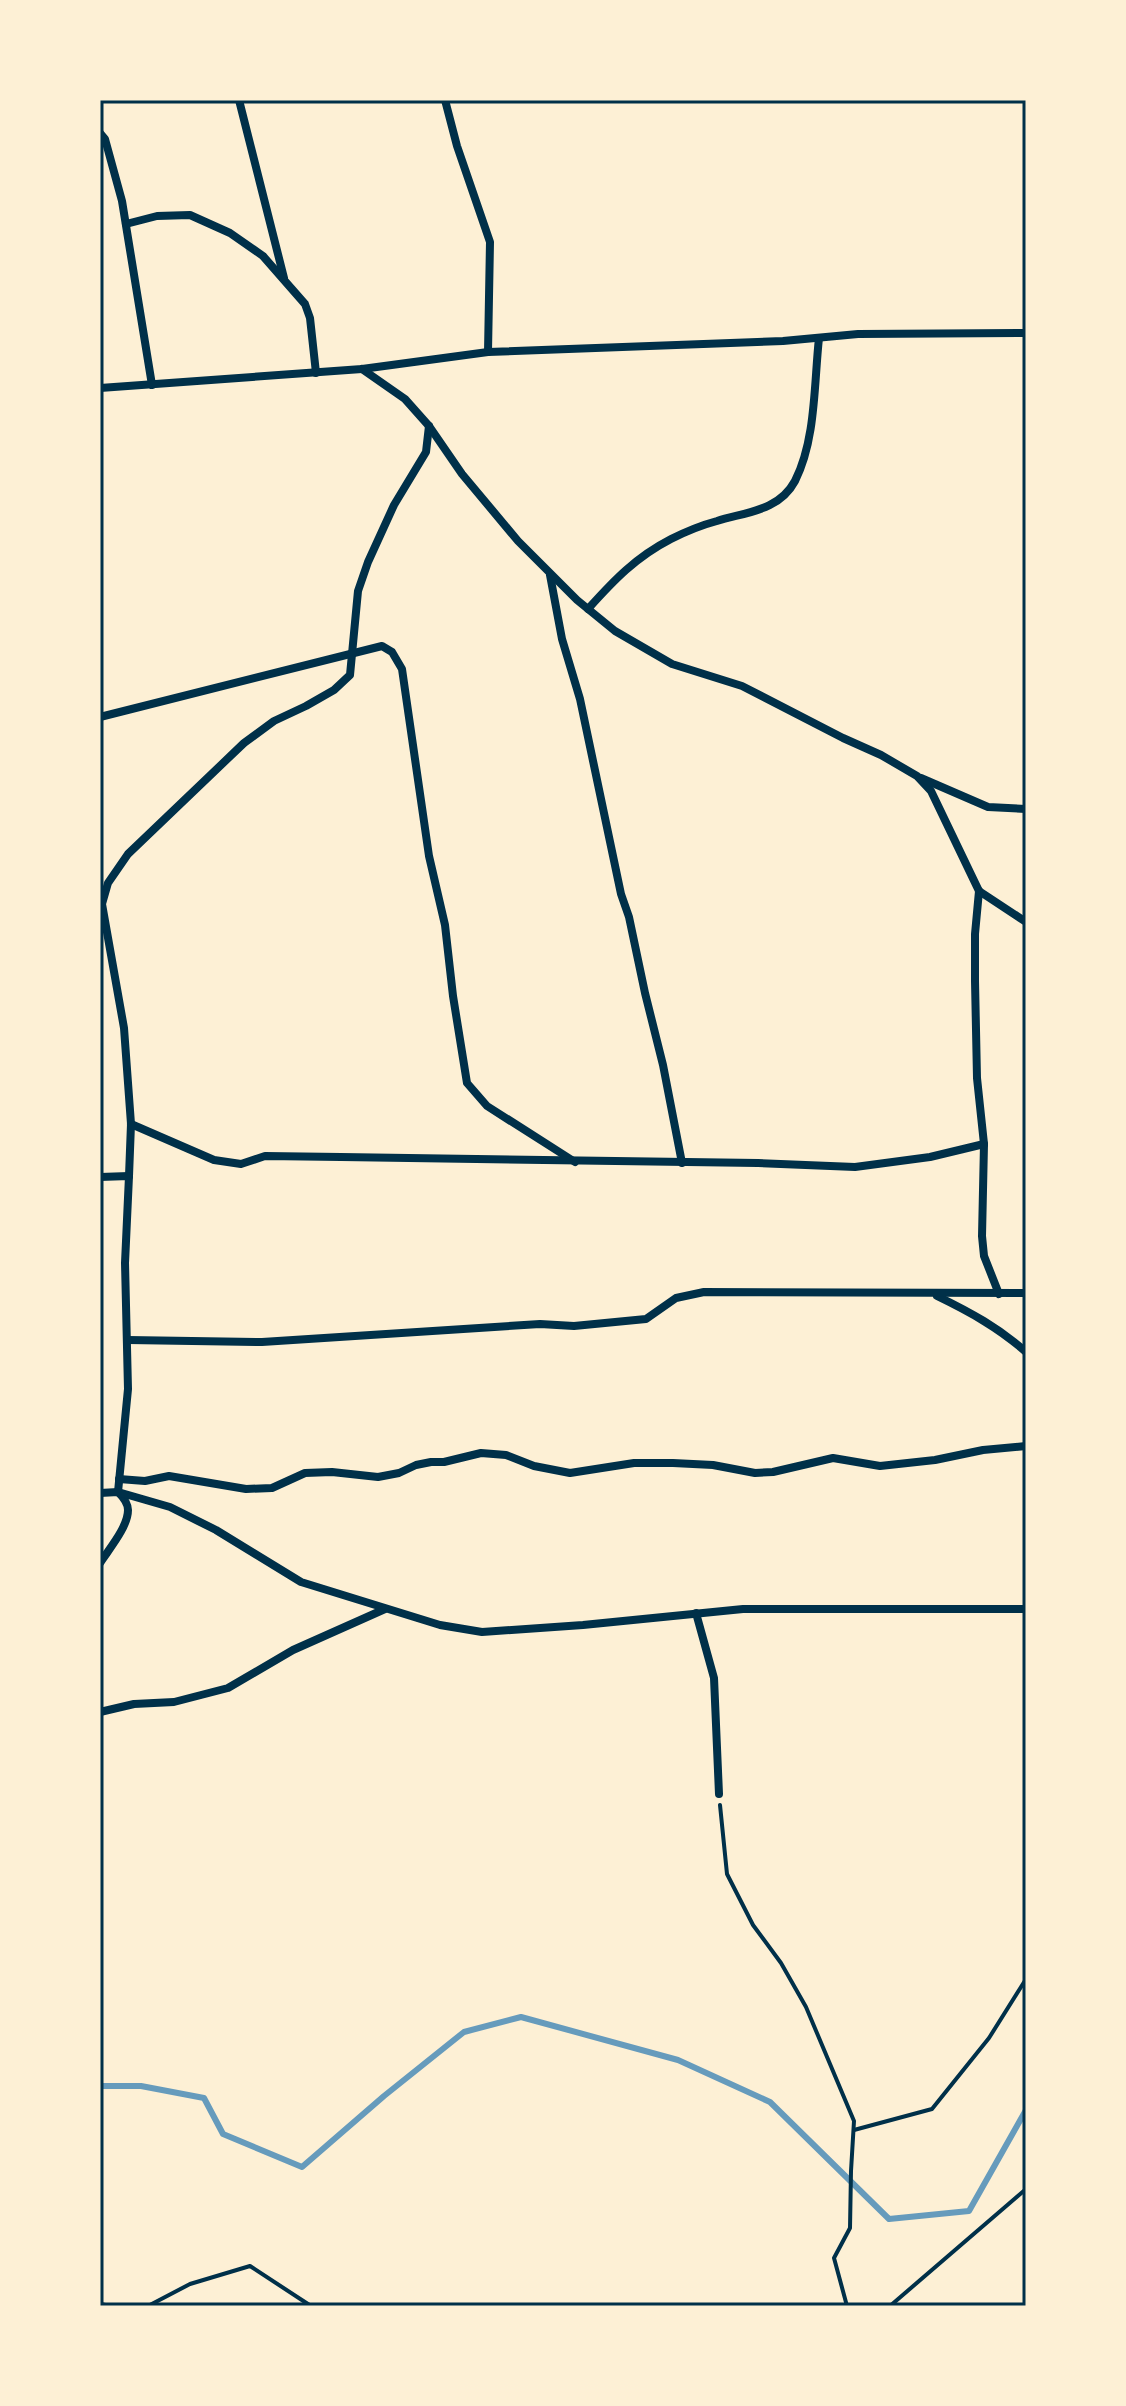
<svg xmlns="http://www.w3.org/2000/svg" width="1126" height="2406" font-family="Bitter,serif">
<rect width="100%" height="100%" fill="#fdf0d5"/>
<g fill="none" stroke-linecap="round" stroke-linejoin="round">
<path stroke="#669bbc" stroke-width="6" d="M100,2086H141L204,2098L223,2134L302,2167L384,2096L464,2032L521,2017L678,2060L770,2102L889,2219L969,2211L1026,2110"/>
<g stroke="#003049" stroke-width="4">
<path d="M720,1805L727,1874L753,1925L781,1963L806,2007L854,2121L851,2171L850,2228L834,2258L847,2306"/>
<path d="M854,2130L932,2109L989,2038L1026,1979"/>
<path d="M100,2304L111,2306"/>
<path d="M148,2306L190,2284L250,2266L311,2306"/>
<path d="M890,2306L1026,2189"/>
</g>
<g stroke="#003049" stroke-width="8">
<path d="M239,100L284,278"/>
<path d="M100,133L105,139L122,201L152,385"/>
<path d="M126,224L157,216L190,215L230,233L263,256L305,304L310,318L316,373"/>
<path d="M488,352L783,341L858,334L1026,333"/>
<path d="M362,369L405,399L429,426L462,474L518,541L577,600L615,631L672,664L742,686L843,738L881,755L917,776L931,791L979,891L1026,922"/>
<path d="M100,388L362,369L488,352L490,242L457,146L445,100"/>
<path d="M550,575L562,639L580,699L621,894L629,917L645,993L663,1065L682,1163"/>
<path d="M588,609C614,580 636,557 671,539C685,532 702,525 717,521C746,512 779,511 795,481C816,440 814,383 819,338"/>
<path d="M100,717L382,646L392,652L402,669L429,856L445,925L453,996L467,1083L487,1106L575,1162"/>
<path d="M921,778L988,807L1026,809"/>
<path d="M979,891L975,934V981L977,1078L984,1144L982,1236L984,1256L999,1294"/>
<path d="M131,1124L214,1160L241,1164L265,1156L341,1157L758,1163L855,1167L930,1157L984,1144"/>
<path d="M129,1176L131,1124L124,1028L102,904L108,883L128,854L244,743L274,721L306,706L334,690L350,675L358,591L368,562L394,505L426,452L429,426"/>
<path d="M100,1177L129,1176L125,1263L128,1389L118,1492C123,1497 128,1503 128,1510C128,1527 109,1549 100,1563"/>
<path d="M937,1296C970,1312 999,1328 1026,1352"/>
<path d="M128,1340L262,1342L540,1324L574,1326L646,1319L676,1298L704,1292L1026,1293"/>
<path d="M119,1479L145,1481L169,1476L246,1489L272,1488L305,1473L332,1472L378,1477L399,1473L416,1465L431,1462H444L481,1453L506,1455L534,1466L570,1473L634,1463H673L713,1465L755,1473L773,1472L833,1458L880,1466L935,1460L983,1450L1026,1446"/>
<path d="M100,1493L118,1492L170,1507L216,1530L301,1582L440,1625L482,1632L583,1625L743,1609H1026"/>
<path d="M696,1613L714,1678L719,1794"/>
<path d="M100,1712L134,1704L174,1702L228,1688L293,1650L385,1609"/>
</g>
</g>
<rect width="1126" height="2406" fill="none" stroke="#fdf0d5" stroke-width="204"/>
<rect x="102" y="102" width="922" height="2202" fill="none" stroke="#003049" stroke-width="3"/>
</svg>
